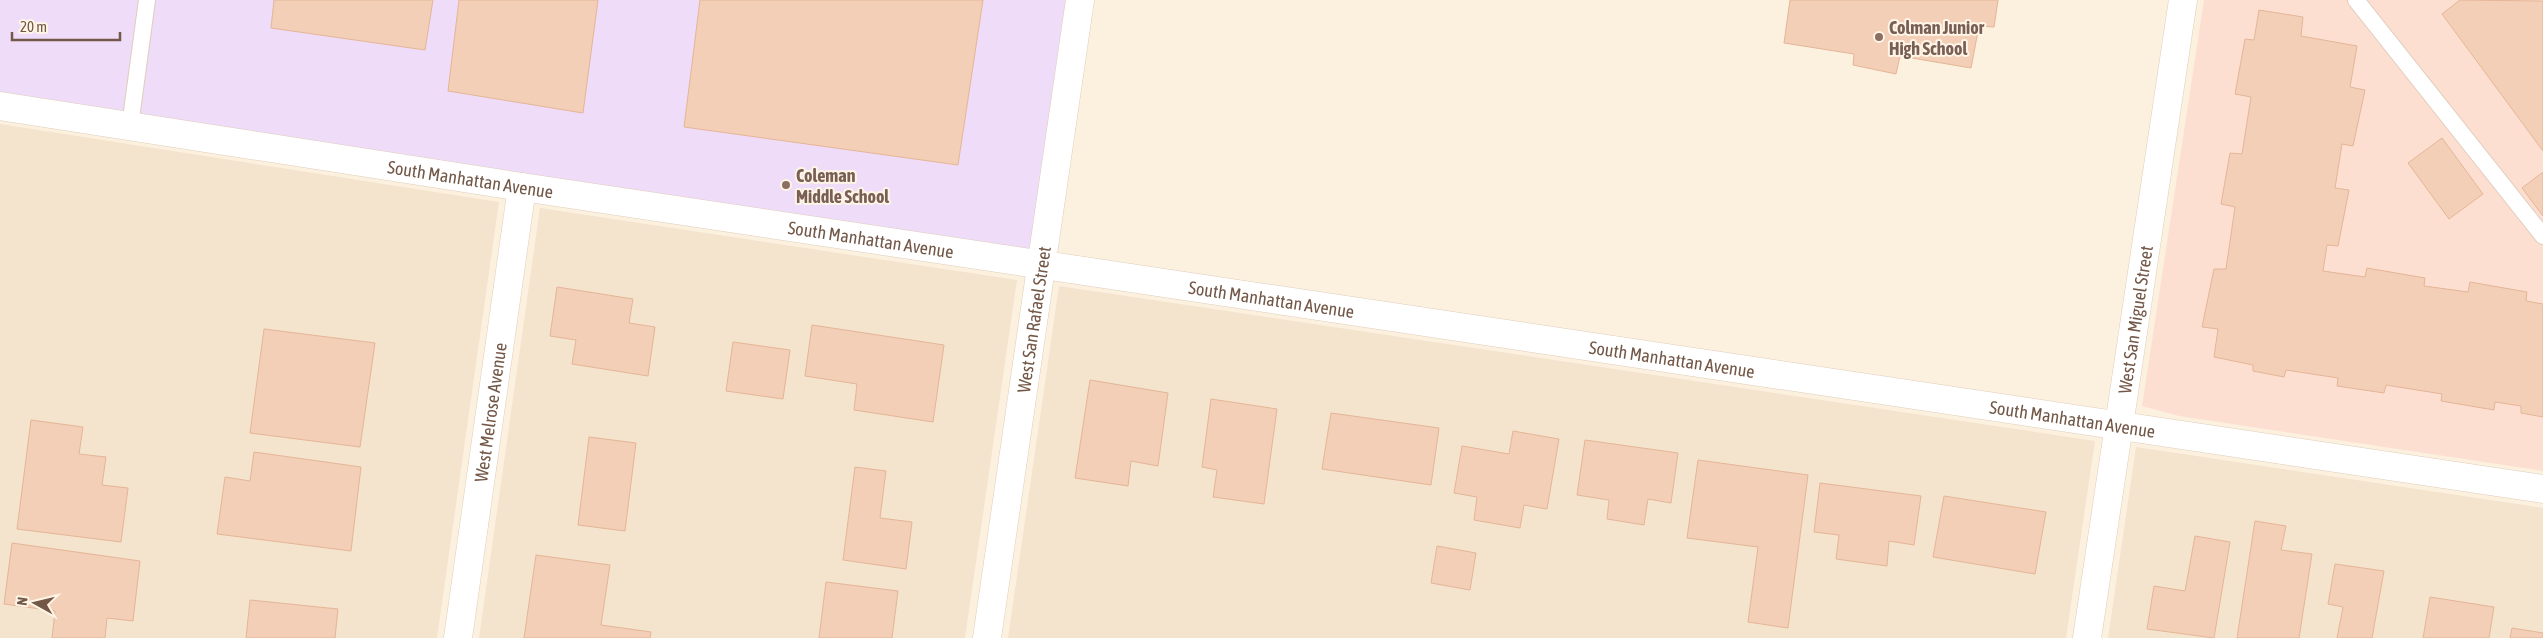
<svg xmlns="http://www.w3.org/2000/svg" width="2543" height="638" font-family="'Asap Condensed',sans-serif">
<rect width="100%" height="100%" fill="#fcf1df"/>
<g fill="#f4e3cd">
<path d="M0,124L499,202L437,638H0Z"/>
<path d="M540,208L1017,280L965,638H479Z"/>
<path d="M1059,286L2095,441L2066,638H1008Z"/>
<path d="M2136,447L2543,508V638H2108Z"/>
</g>
<path fill="#fddfd2" d="M2204,0H2543V471L2179,416L2142,406Z"/>
<path fill="#eedcf8" d="M0,0H1080L1041,265L0,105Z"/>
<g fill="#f2cfb6" stroke="#e5b596">
<path d="M274,0H433L425,50L271,28Z"/>
<path d="M459,0H598L583,113L448,91Z"/>
<path d="M700,0H983L958,165L684,127Z"/>
<path d="M1790,0H1998L1994,27L1979,26L1971,68L1900,56L1896,74L1853,65L1854,54L1784,43Z"/>
<path d="M2460,0L2543,1V151L2442,14Z"/>
<path d="M2259,10L2303,17L2301,36L2357,46L2350,87L2365,90L2353,146L2342,144L2335,188L2349,190L2338,246L2327,245L2323,271L2365,277L2367,268L2425,278L2424,286L2468,292L2470,282L2527,292L2526,301L2543,304V417L2521,413V406L2495,402L2494,410L2441,401L2442,394L2386,385L2384,393L2337,386L2338,378L2286,370L2284,377L2253,371V365L2214,357L2218,329L2202,327L2214,269H2226L2235,207L2221,204L2230,153L2242,154L2251,97L2235,94L2245,39L2254,40Z"/>
<path d="M2442,138L2483,194L2449,219L2408,163Z"/>
<path d="M2543,172V216L2522,188Z"/>
<path d="M557,287L633,299L629,323L655,327L648,376L572,364L576,340L550,336Z"/>
<path d="M812,325L944,345L933,422L854,410L857,384L805,376Z"/>
<path d="M264,329L375,343L360,447L250,433Z"/>
<path d="M733,342L790,350L783,399L726,391Z"/>
<path d="M1090,380L1168,393L1158,466L1131,461L1128,486L1075,478Z"/>
<path d="M1211,399L1277,409L1264,504L1213,497L1217,470L1202,467Z"/>
<path d="M1331,413L1439,428L1431,485L1322,469Z"/>
<path d="M31,420L83,427L79,454L106,457L102,485L128,488L121,542L17,529Z"/>
<path d="M1513,431L1559,439L1547,509L1524,505L1520,528L1474,520L1477,497L1454,493L1462,446L1509,454Z"/>
<path d="M589,437L636,443L625,531L578,525Z"/>
<path d="M1585,440L1678,453L1671,503L1648,499L1644,525L1607,519L1609,500L1577,495Z"/>
<path d="M254,452L361,467L351,551L217,534L225,477L250,481Z"/>
<path d="M1698,460L1808,475L1788,628L1748,622L1758,547L1687,538Z"/>
<path d="M855,467L886,471L880,518L912,522L906,569L843,560Z"/>
<path d="M1820,483L1921,496L1914,545L1889,541L1887,566L1836,559L1839,535L1814,532Z"/>
<path d="M1944,496L2046,512L2035,574L1933,557Z"/>
<path d="M2255,521L2286,526L2281,550L2312,554L2299,638H2237Z"/>
<path d="M2195,536L2230,542L2214,638L2147,629L2154,586L2185,591Z"/>
<path d="M12,543L140,561L133,621L107,618L105,638H52L55,611L4,604Z"/>
<path d="M1437,546L1476,553L1470,590L1431,583Z"/>
<path d="M536,555L610,565L601,625L651,632L650,638H524Z"/>
<path d="M2335,564L2384,571L2372,638H2337L2343,607L2328,604Z"/>
<path d="M826,582L898,591L892,638H819Z"/>
<path d="M2430,597L2494,607L2489,638H2423Z"/>
<path d="M250,600L338,609L335,638H246Z"/>
<path d="M2512,628L2543,633V638H2510Z"/>
</g>
<g fill="none" stroke-linecap="round" stroke-linejoin="round">
<g stroke="#e0cdbb" stroke-width="18">
<g id="lane">
<path d="M2356,0L2543,236"/>
<path d="M130,126L147,0"/>
</g>
</g>
<g stroke="#e0cdbb" stroke-width="29">
<g id="street">
<path id="s1" d="M0,106L522,187L2543,489"/>
<path id="s2" d="M458,638L522,187"/>
<path id="s3" d="M987,638L1080,0"/>
<path id="s4" d="M2087,638L2183,0"/>
</g>
</g>
<use href="#lane" stroke="#fff" stroke-width="16"/>
<use href="#street" stroke="#fff" stroke-width="28"/>
</g>
<g fill="#8d6e63" stroke="#fff5e6" stroke-width="2">
<circle cx="1879" cy="37" r="5"/>
<circle cx="786" cy="185" r="5"/>
</g>
<g text-anchor="middle" dominant-baseline="central" stroke-width="4" stroke-linejoin="round" paint-order="stroke">
<g font-size="18" font-weight="bold" fill="#785e54" stroke="#fff5e6" text-anchor="start">
<text x="1889" y="27">Colman Junior<tspan x="1889" dy="21">High School</tspan></text>
<text x="796" y="175">Coleman<tspan x="796" dy="21">Middle School</tspan></text>
</g>
<g font-size="18" fill="#735747" stroke="#fff5e6">
<text stroke="none"><textPath href="#s1" startOffset="476">South Manhattan Avenue</textPath></text>
<text stroke="none"><textPath href="#s1" startOffset="881">South Manhattan Avenue</textPath></text>
<text stroke="none"><textPath href="#s1" startOffset="1286">South Manhattan Avenue</textPath></text>
<text stroke="none"><textPath href="#s3" startOffset="322">West San Rafael Street</textPath></text>
<text stroke="none"><textPath href="#s4" startOffset="322">West San Miguel Street</textPath></text>
<text stroke="none"><textPath href="#s1" startOffset="1691">South Manhattan Avenue</textPath></text>
<text stroke="none"><textPath href="#s2" startOffset="228">West Melrose Avenue</textPath></text>
<text stroke="none"><textPath href="#s1" startOffset="2096">South Manhattan Avenue</textPath></text>
</g>
</g>
<g transform="translate(35 603) rotate(278)" stroke="#fff5e6" stroke-width="4" paint-order="stroke">
<path d="M0-4L9 19L0 12L-9 19Z" fill="#735747"/>
<text y="-8" font-size="14" font-weight="bold" text-anchor="middle" fill="#735747">N</text>
</g>
<path d="M12 32v8h108v-8" fill="none" stroke="#735747" stroke-width="2.5"/>
<text x="20" y="32" font-size="15" fill="#735747" stroke="#fff5e6" stroke-width="4" paint-order="stroke">20 m</text>
</svg>
